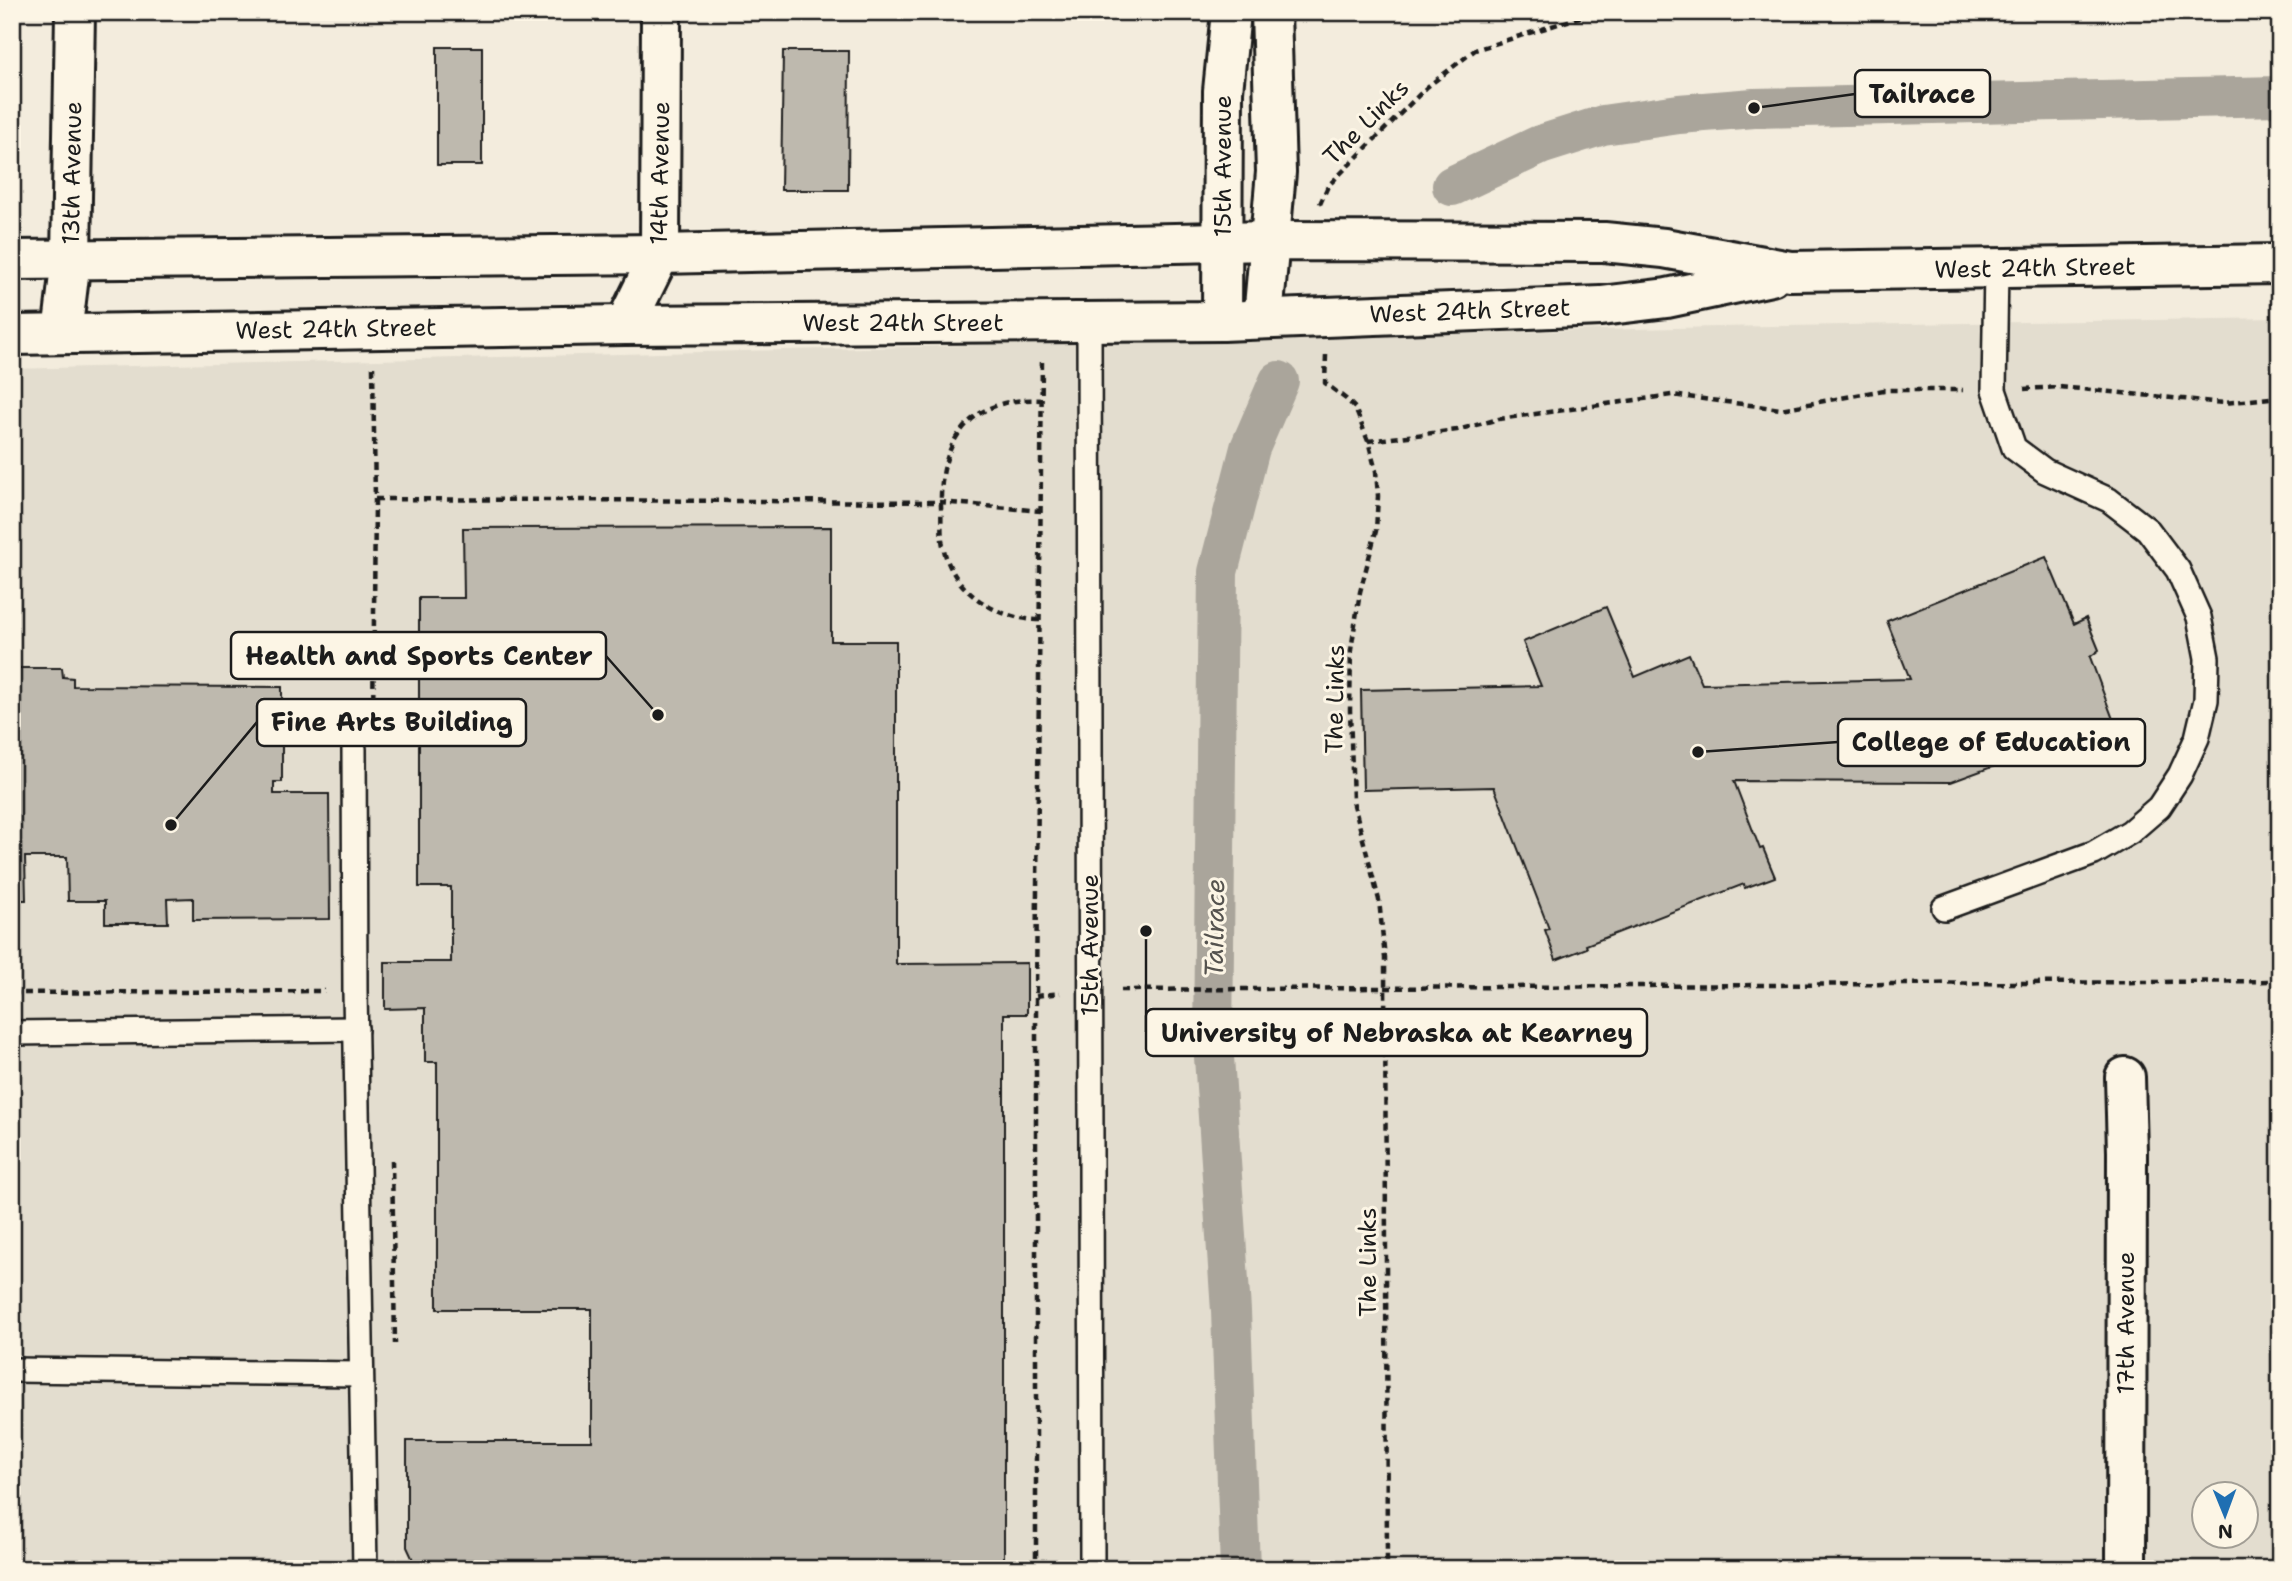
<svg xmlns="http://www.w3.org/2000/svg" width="2292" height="1581" font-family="'Shantell Sans',sans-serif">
<rect width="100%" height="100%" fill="#f3ecdd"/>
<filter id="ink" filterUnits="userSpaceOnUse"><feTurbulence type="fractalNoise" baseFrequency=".0143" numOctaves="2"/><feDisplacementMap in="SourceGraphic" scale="14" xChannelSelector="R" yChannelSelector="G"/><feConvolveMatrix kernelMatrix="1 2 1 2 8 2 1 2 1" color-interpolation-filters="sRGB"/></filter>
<g filter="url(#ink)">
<path fill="#e3ddcf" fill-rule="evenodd" d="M2280,318V1569H12V369L1717,327ZM2204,1494H2246V1536H2204Z"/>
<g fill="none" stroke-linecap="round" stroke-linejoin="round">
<g stroke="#aaa59b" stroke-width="40">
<path d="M1452,186L1540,145L1603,125L1679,114L1754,108L2280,96"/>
<path d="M1240,1569L1231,1311L1213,1042L1218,572L1250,448L1279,381"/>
</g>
</g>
<g fill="#beb9ae" stroke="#1c1c1c" stroke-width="2">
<rect x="437" y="47" width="45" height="118"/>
<path d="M783,51H849L848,190H781Z"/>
<path d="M831,527V641H896V964L1027,963V1014H1004V1569H412L414,1562L407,1547V1441H592V1309H437V1062H425V1008L385,1009V962H451V887H419V598H464L463,528Z"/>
<path d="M2046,557L2074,624L2086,618L2099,650L2090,657L2114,722L1951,782L1734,781L1760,849L1763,848L1775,877L1745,888L1744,884L1586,945L1587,948L1556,960L1545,930L1549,929L1494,787L1363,790L1361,690L1541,686L1523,642L1606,607L1635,677L1689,654L1702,684L1910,679L1887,621Z"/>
<path d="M13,668H62L63,677L73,678V686L282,687V782H274V794H329L330,919L193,920V898L167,899L168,923H105V901H68L67,857H25L26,900H12Z"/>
</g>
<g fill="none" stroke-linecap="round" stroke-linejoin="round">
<g stroke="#1c1c1c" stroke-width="28">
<g id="lane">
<path d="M1089,322L1092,1569"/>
<path d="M354,749L355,991L365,1569"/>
<path d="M1944,908L2094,853L2130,832L2159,807L2180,775L2197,738L2206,700L2207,658L2199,617L2178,570L2148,530L2109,500L2045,471L2014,448L1994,390L1996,269"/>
<path d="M12,1033L356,1029"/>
<path d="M12,1370L361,1374"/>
</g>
</g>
<g stroke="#1c1c1c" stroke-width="44">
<g id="street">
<path d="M625,325L660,254L661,12"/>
<path d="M62,334L71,259L75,12"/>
<path d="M2125,1077L2127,1152L2126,1569"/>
</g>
</g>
<g stroke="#1c1c1c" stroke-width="44">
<g id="secondary">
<path d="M1263,318L1276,172L1271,12"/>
<path d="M1222,321L1223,91L1231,12"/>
</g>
</g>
<g stroke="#1c1c1c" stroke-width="44">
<g id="primary">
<path d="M12,260L660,254L1270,241L1604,242L1664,248L1790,271L2280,264"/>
<path d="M12,335L625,325L1222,321L1601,306L1667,298L1771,276"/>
</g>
</g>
<g stroke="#1c1c1c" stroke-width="4.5" stroke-dasharray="7 5" stroke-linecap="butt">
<path d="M1320,204L1328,186L1427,87L1475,50L1584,16L1606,12"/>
<path d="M1326,355L1325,383L1346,399L1355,408L1368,441L1376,471L1378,496L1376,531L1360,592L1351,650L1350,710L1353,801L1379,900L1385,958L1387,1569"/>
<path d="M373,367L375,499L373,726"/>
<path d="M2024,389L2060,387L2224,403L2280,397"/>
<path d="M1368,441L1457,430L1499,419L1672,395L1781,409L1884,390H1963"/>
<path d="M375,499L941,502L1041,511"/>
<path d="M1040,620C999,620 954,593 944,550C940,536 942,521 941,507C939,439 972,396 1042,400"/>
<path d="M1121,990L2280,981"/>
<path d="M12,993L325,991"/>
<path d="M1036,996L1060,993"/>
<path d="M392,1160L395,1344"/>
<path d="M1036,1569V996L1042,359"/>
</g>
<use href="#lane" stroke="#fcf5e5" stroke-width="23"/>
<use href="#street" stroke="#fcf5e5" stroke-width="38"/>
<use href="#secondary" stroke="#fcf5e5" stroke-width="38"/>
<use href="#primary" stroke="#fcf5e5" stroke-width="38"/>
</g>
</g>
<g text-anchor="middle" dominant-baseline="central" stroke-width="6" stroke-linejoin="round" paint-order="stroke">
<g font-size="24" fill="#1c1c1c" stroke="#fcf5e5">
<text transform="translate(1366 122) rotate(-45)">The Links</text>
<text transform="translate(1223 166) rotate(-90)">15th Avenue</text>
<text transform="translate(72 173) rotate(-89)">13th Avenue</text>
<text transform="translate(660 173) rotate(-89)">14th Avenue</text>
<text transform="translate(2035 268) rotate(-1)">West 24th Street</text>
<text transform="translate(1470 311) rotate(-2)">West 24th Street</text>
<text x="903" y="323">West 24th Street</text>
<text transform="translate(336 329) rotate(-1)">West 24th Street</text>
<text transform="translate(1335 699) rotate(-89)">The Links</text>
<text transform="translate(1090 945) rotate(-90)">15th Avenue</text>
<text transform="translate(1368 1262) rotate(-90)">The Links</text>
<text transform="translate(2126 1323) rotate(-90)">17th Avenue</text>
</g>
<g font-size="26" font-style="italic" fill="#55534f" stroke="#fcf5e5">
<text transform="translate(1214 928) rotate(-89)">Tailrace</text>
</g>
</g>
<path fill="none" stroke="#1c1c1c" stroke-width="2.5" d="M1754 108L1855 94M658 715L606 656M171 825L257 722M1698 752L1838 742M1146 931L1146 1032"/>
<g fill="#1c1c1c" stroke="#fcf5e5" stroke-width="2.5">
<circle cx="1754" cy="108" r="7"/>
<circle cx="658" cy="715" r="7"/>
<circle cx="171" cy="825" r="7"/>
<circle cx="1698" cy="752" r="7"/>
<circle cx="1146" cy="931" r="7"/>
</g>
<g fill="#fcf5e5" stroke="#1c1c1c" stroke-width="2.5">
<rect x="1855" y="70" width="135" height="47" rx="7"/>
<rect x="231" y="632" width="375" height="47" rx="7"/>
<rect x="257" y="699" width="269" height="47" rx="7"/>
<rect x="1838" y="719" width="307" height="47" rx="7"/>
<rect x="1146" y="1009" width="501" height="47" rx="7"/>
</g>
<g font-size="26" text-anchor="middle" font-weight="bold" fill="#1c1c1c">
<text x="1922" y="103">Tailrace</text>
<text x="419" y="665">Health and Sports Center</text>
<text x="392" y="731">Fine Arts Building</text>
<text x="1991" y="751">College of Education</text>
<text x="1397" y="1042">University of Nebraska at Kearney</text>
</g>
<rect width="2292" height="1581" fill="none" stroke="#fcf5e5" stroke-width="42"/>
<rect x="21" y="21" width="2250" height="1539" fill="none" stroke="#1c1c1c" stroke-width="2.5" filter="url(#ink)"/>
<g transform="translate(2225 1515) rotate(179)"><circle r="33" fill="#fcf5e5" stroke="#a29e95" stroke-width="2"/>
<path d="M0-5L12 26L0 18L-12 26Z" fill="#1f6fb2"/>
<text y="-10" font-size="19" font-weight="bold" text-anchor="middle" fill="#1c1c1c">N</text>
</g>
</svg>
